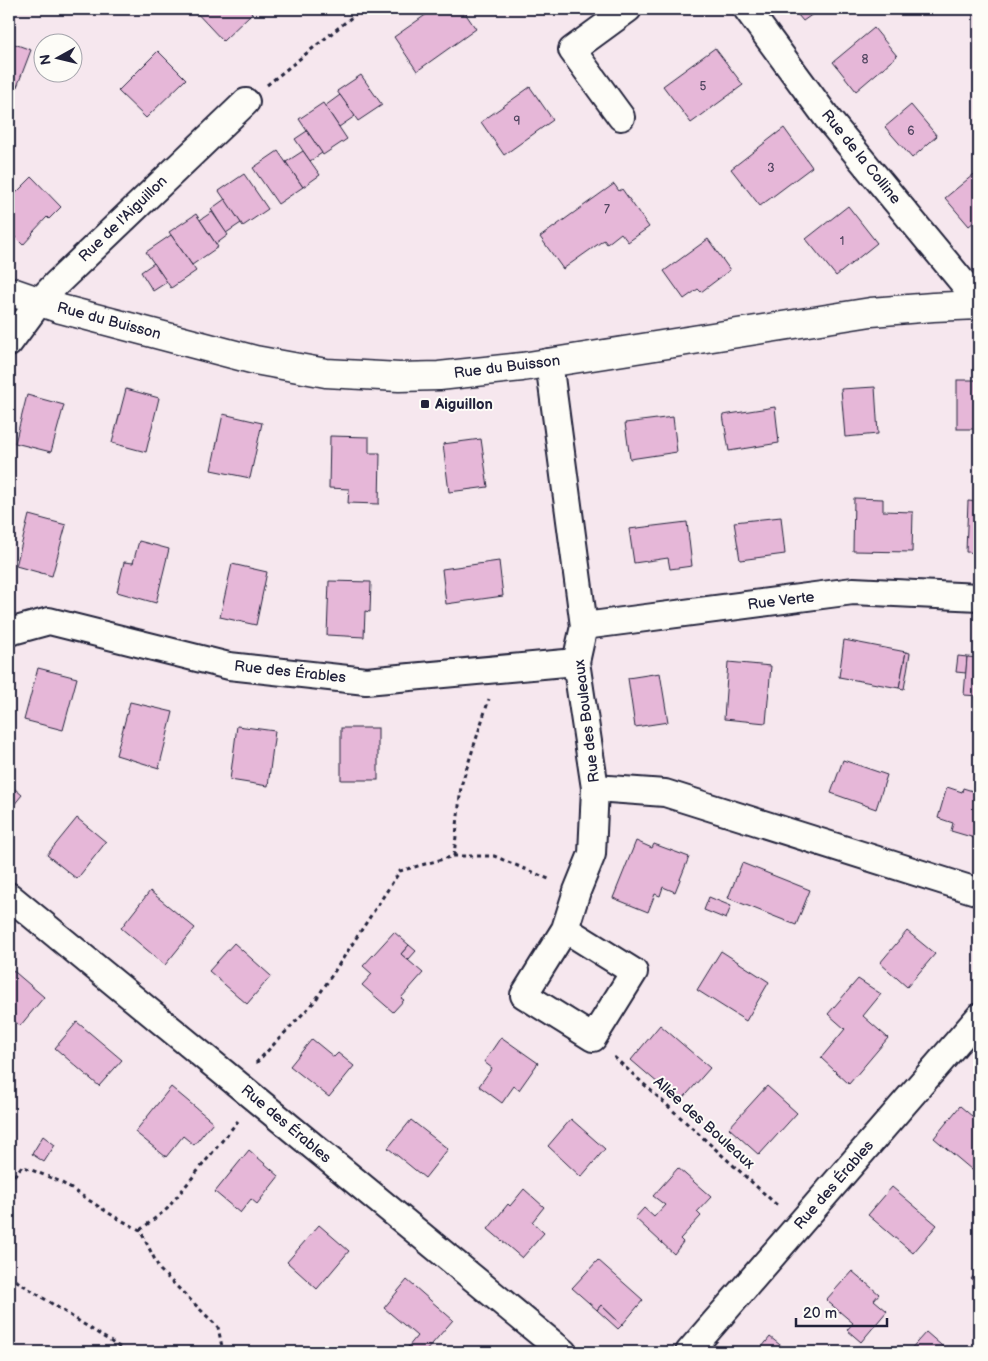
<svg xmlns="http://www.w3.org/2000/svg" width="988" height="1361" font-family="'Balsamiq Sans',sans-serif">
<rect width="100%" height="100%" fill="#f6e7ee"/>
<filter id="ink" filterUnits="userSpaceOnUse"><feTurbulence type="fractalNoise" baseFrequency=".02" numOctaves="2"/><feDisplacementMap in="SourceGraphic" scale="10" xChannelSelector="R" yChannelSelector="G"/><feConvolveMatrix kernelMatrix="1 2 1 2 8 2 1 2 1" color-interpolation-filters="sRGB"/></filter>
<g filter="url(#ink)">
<g fill="#e6b7d8" stroke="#22223b">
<path d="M193,9H248L252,13L223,41Z"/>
<path d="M434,9H472L465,13L476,29L417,71L394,37Z"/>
<path d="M793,9H820L803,21Z"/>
<path d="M874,28L897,56L856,91L833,62Z"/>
<path d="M9,42L31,50L12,100L9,99Z"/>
<path d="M715,48L743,85L691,123L663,86Z"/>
<path d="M158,51L186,79L146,118L118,91Z"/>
<path d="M361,75L382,105L358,121L337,91Z"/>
<path d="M530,87L553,120L504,155L481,122Z"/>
<path d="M340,95L355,116L339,127L325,106Z"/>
<path d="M323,103L347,139L323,155L299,119Z"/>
<path d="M911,105L937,136L912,158L885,127Z"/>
<path d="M784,128L812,167L760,206L731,169Z"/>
<path d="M307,131L322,153L310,161L295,139Z"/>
<path d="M278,151L303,187L278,204L253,168Z"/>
<path d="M303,151L320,175L303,187L286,162Z"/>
<path d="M979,170V218L969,226L945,198Z"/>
<path d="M244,174L268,209L243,226L219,191Z"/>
<path d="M32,177L61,207L49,219L47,217L32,233L33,234L23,245L9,231V200Z"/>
<path d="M614,184L619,191L622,189L649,227L628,242L621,233L607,244L604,240L563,269L540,237Z"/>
<path d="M225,199L241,223L226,233L211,209Z"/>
<path d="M848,206L877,243L836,276L806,239Z"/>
<path d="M212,212L228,235L216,244L200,220Z"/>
<path d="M196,214L218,247L192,265L169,232Z"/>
<path d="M171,235L196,271L171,288L146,252Z"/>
<path d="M708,239L730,270L701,292L698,289L684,299L664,271Z"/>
<path d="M154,263L167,282L153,291L141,272Z"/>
<rect x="957" y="380" width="22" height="49"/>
<path d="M875,387L878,434L845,437L841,389Z"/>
<path d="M126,389L159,398L146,452L112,443Z"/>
<path d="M27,395L64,405L51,452L15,443Z"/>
<path d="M775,407L779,443L729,451L723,415Z"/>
<path d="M223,414L262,423L250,478L211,470Z"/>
<path d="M673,417L677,452L630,459L625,423Z"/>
<path d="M330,436L369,437V453H380L379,504L348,503L349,489L329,488Z"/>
<path d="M481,439L488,487L449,492L443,444Z"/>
<path d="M854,498L883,499V511L913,512L912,552L853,551Z"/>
<path d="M968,501L979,502V553L966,552Z"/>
<path d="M29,515L66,525L52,576L16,566Z"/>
<path d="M781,517L785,554L740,560L734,522Z"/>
<path d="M687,522L692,566L670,569L668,558L634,563L629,529Z"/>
<path d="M139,541L169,549L156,603L117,592L124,562L133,563Z"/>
<path d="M499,561L503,596L446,604L442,569Z"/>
<path d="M232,564L267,572L256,625L220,617Z"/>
<path d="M329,581L371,582L370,612L365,611L364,637L327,635Z"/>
<path d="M844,640L906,652L899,688L839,677Z"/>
<path d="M906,652L910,653L904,689L899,688Z"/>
<path d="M958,656L967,657L966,673L956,672Z"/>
<path d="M967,657L979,658V696L964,695Z"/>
<path d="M728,662L771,666L766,723L724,719Z"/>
<path d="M38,668L77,678L63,730L24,720Z"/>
<path d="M660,673L668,722L635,727L628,678Z"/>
<path d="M130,702L173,712L159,768L116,755Z"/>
<path d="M237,726L275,731L268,786L230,780Z"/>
<rect x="341" y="728" width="37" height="52"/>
<path d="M843,760L887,775L876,809L831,793Z"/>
<path d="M9,784L22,795L9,811Z"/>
<path d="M947,787L962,792L963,788L979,793L978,839L951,831L953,823L938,818Z"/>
<path d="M77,818L106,842L77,879L47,855Z"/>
<path d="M636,841L652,848L654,844L689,857L675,892L663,887L660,896L655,894L648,912L613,898Z"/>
<path d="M742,863L810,890L796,925L728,898Z"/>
<path d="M150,891L195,928L165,965L121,928Z"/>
<path d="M709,897L731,906L726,919L704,910Z"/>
<path d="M907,931L935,954L907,987L880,963Z"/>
<path d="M394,932L409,945L401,954L423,973L401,998L404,1000L393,1012L362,985L372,974L363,966Z"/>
<path d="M234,943L271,976L247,1004L209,971Z"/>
<path d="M409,945L416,951L408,960L401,954Z"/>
<path d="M721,951L769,982L746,1021L697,990Z"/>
<path d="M9,967L44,997L20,1026L9,1016Z"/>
<path d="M858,979L881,994L863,1016L888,1038L849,1084L821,1058L845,1029L828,1014Z"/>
<path d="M77,1022L122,1060L99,1086L55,1048Z"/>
<path d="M660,1025L710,1068L680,1102L631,1060Z"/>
<path d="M501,1037L538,1063L519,1090L514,1086L502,1103L479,1086L492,1068L484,1062Z"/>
<path d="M312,1039L334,1057L338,1053L354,1066L329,1097L290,1066Z"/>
<path d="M767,1086L797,1113L759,1155L729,1128Z"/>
<path d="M171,1087L213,1122L194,1145L183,1136L166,1157L135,1132Z"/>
<path d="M960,1106L979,1122V1173L978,1175L934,1138Z"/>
<path d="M571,1119L605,1149L581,1177L548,1146Z"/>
<path d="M411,1120L448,1149L425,1178L388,1148Z"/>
<path d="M43,1136L55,1145L44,1162L32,1154Z"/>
<path d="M249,1150L279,1176L257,1204L251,1199L240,1213L215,1192Z"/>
<path d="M678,1168L711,1197L697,1212L701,1216L680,1239L683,1242L674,1254L635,1218L644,1208L654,1217L665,1205L653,1196Z"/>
<path d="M892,1187L937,1225L913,1253L868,1215Z"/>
<path d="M524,1189L544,1207L532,1222L544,1233L522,1258L488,1229L508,1204L510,1206Z"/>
<path d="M319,1225L349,1251L317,1289L287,1262Z"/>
<path d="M598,1260L643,1300L622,1325L601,1305L597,1310L572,1288Z"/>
<path d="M979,1269V1286L971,1279Z"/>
<path d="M852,1271L879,1294L874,1300L887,1311L861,1342L847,1330L853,1323L826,1300Z"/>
<path d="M407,1280L453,1320L425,1352H404L417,1336L384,1308Z"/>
<path d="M601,1305L622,1325L618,1329L597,1310Z"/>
<path d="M926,1332L949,1352H908Z"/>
<path d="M770,1337L789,1352H758Z"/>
</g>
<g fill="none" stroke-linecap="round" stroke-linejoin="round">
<g stroke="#22223b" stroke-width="30">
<g id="street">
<path d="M747,9L828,119L979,302"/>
<path d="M621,117L572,50L628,9"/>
<path d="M9,343L40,301L56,284L246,102"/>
<path d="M549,362L584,626L576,662L595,788L592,854L577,891L565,929L524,995L593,1038L634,972L565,929"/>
<path d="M584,626L853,591L979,597"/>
<path d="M9,632L49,621L229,666L366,681L576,662"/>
<path d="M595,788L665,793L979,892"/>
<path d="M9,896L563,1352"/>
<path d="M689,1352L979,1017"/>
</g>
</g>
<g stroke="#22223b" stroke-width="31">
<path id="secondary" d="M9,291L61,309L255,360L326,373L399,377L439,376L522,367L871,312L933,307L979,305"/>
</g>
<g stroke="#22223b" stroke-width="3" stroke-dasharray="4 4" stroke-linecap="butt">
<path d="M267,85L362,9"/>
<path d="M454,856L461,786L489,699"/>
<path d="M614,1057L778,1206"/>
<path d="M256,1063L315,1001L400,871L454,856H494L551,880"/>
<path d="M9,1182L22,1166L59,1181L115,1217L140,1230L160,1270L218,1327L223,1352"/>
<path d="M140,1230L167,1209L238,1121"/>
<path d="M9,1276L127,1352"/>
</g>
<use href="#street" stroke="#fdfcf7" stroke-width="26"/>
<use href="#secondary" stroke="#fdfcf7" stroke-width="28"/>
</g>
</g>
<rect fill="#22223b" stroke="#fdfcf7" stroke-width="2" x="420" y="399" width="10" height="10" rx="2.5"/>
<g text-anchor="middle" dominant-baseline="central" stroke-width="4" stroke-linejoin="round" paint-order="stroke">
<g font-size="12" fill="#534762">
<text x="865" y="59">8</text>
<text x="703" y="86">5</text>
<text x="517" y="121">9</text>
<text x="911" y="131">6</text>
<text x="771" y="168">3</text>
<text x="607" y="209">7</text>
<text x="842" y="241">1</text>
</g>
<g font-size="15" fill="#22223b" stroke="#fdfcf7">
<text transform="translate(861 157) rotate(51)">Rue de la Colline</text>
<text transform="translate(123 219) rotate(-44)">Rue de l'Aiguillon</text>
<text transform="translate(109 321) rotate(15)">Rue du Buisson</text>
<text transform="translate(507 367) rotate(-7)">Rue du Buisson</text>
<text transform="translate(781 601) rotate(-7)">Rue Verte</text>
<text transform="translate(290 672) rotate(6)">Rue des Érables</text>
<text transform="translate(587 721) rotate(-97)">Rue des Bouleaux</text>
<text transform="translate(704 1123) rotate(42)">Allée des Bouleaux</text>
<text transform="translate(286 1124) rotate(40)">Rue des Érables</text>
<text transform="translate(834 1185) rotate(-49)">Rue des Érables</text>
</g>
<g font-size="15" font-weight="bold" fill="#22223b" stroke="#fdfcf7" text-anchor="start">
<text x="435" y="404">Aiguillon</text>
</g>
</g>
<rect width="988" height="1361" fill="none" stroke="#fdfcf7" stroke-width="30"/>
<rect x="15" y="15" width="958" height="1331" fill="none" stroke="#22223b" stroke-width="2" filter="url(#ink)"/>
<g transform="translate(58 58) rotate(262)"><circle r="24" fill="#fdfcf7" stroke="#a5a5ac"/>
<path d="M0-4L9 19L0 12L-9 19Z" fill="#22223b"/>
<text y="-8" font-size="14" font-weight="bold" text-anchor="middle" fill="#22223b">N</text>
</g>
<path d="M796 1318v8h91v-8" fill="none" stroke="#22223b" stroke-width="2.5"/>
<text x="803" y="1318" font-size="15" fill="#22223b" stroke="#fdfcf7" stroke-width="4" paint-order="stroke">20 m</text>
</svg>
